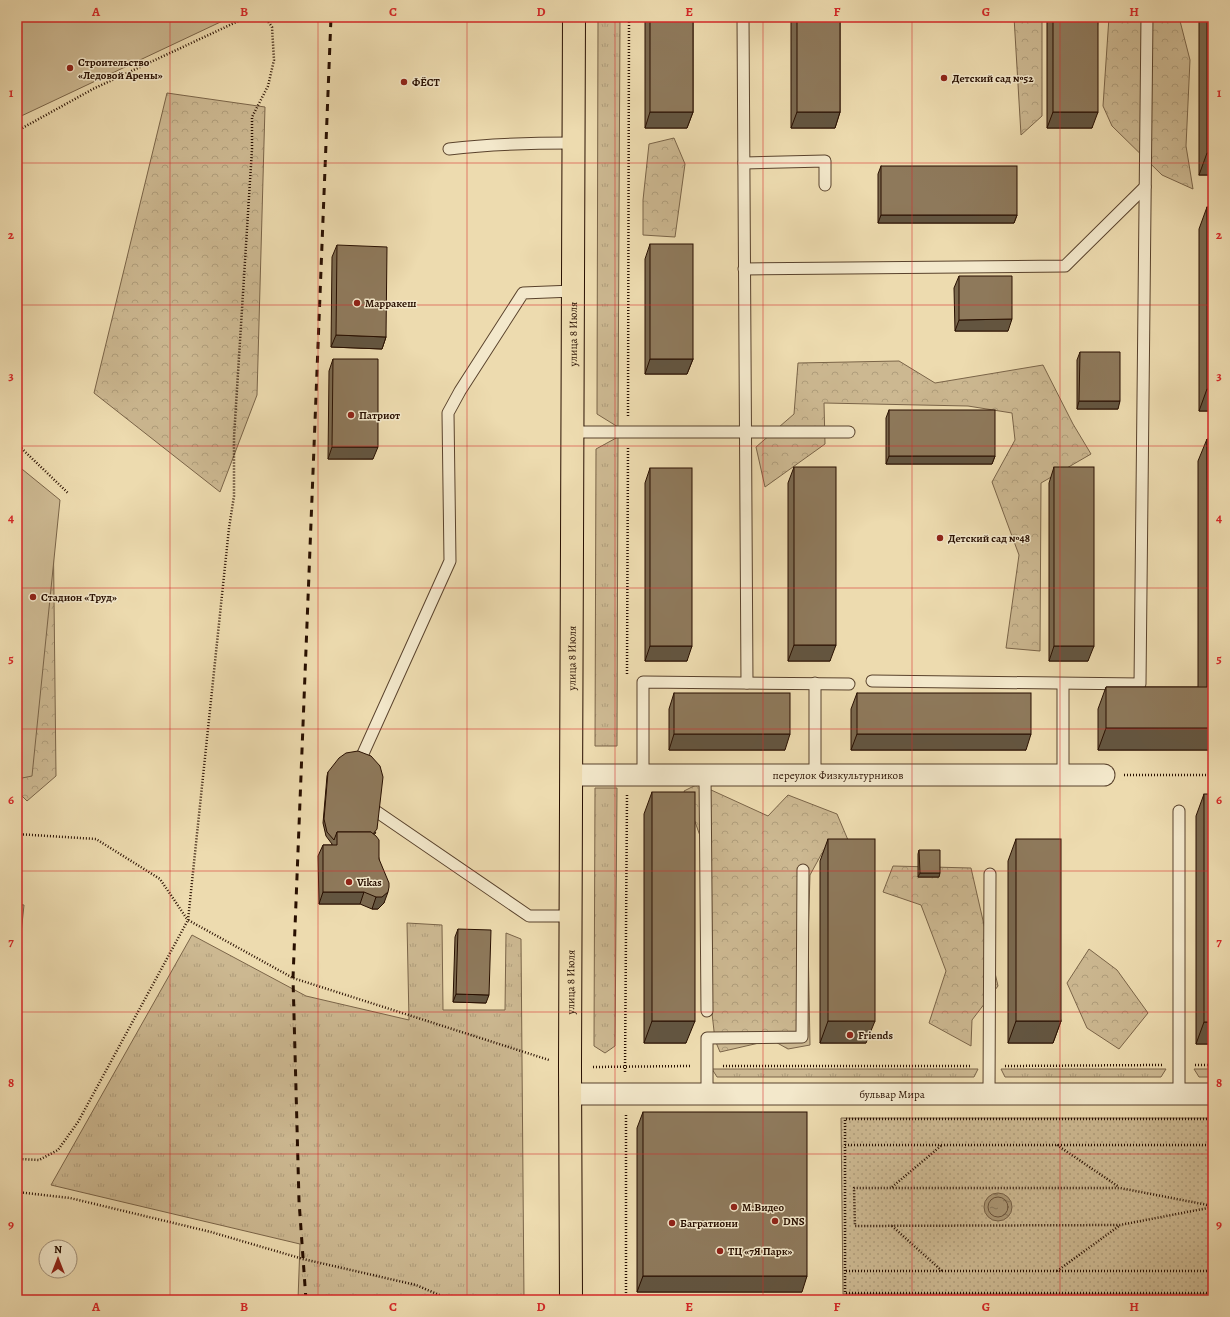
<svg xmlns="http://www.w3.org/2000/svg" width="1230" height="1317" font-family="Alegreya,serif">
<defs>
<pattern id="grass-tufts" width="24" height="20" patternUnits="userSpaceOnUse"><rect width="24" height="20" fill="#ccb891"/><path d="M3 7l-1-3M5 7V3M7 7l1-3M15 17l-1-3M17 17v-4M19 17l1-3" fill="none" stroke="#af9d7b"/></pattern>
<pattern id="forest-crowns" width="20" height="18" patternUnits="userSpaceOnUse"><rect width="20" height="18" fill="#ccb891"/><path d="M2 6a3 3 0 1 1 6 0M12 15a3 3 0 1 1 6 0" fill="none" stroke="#af9d7b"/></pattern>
<pattern id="park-dots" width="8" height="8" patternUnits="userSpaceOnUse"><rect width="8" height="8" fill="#ccb891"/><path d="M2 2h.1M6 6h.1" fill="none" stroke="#af9d7b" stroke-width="1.8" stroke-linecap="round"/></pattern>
<pattern id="water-ripples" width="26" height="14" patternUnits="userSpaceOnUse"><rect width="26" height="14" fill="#aa9674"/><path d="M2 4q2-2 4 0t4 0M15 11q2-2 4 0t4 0" fill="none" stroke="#8a795d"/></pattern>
</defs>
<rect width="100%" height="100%" fill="#eddbaf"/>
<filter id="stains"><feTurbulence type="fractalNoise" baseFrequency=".005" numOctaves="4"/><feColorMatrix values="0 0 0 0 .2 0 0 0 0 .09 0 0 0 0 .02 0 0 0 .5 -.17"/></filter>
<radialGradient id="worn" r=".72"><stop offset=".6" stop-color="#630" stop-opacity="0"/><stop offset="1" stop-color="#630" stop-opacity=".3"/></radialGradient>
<g fill="url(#grass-tufts)" stroke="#7a6448">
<path d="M598,17H620L618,427L597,414Z"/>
<path d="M618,437L617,746H595L596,449Z"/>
<path d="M595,788H617L615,1046L605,1053L594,1046Z"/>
<path d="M407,923L442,925L443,1010H505L506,933L521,939L524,1300H298L300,1244L51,1185L192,935L306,996L409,1020Z"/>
<path d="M712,1069H978L974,1077H717Z"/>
<path d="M1001,1069H1166L1161,1077H1005Z"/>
<path d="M1194,1069H1213V1077H1199Z"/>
</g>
<g fill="url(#forest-crowns)" stroke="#7a6448">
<path d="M1014,17H1042V116L1021,135Z"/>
<path d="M1109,17H1179L1190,60L1186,146L1193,189L1162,175L1112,126L1103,106Z"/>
<path d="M167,93L265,107L257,395L220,492L94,393Z"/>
<path d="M674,138L685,164L675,237L643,235V200L649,144Z"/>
<path d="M899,361L935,383L1043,365L1073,424L1091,454L1041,483L1040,651L1006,648L1019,555L992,482L1015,440L1012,413L968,406L824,403L825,444L765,487L756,447L794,414L798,363Z"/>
<path d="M17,473L53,510L56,776L27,801L17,791Z"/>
<path d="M698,784L768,816L788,795L837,814L848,840L822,853L810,875L808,940L810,1045L788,1049L772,1040L720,1052L715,1040L712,1013L709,861L684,791Z"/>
<path d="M893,866L971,868L998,986L972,1020L971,1046L929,1023L946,971L921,905L883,892Z"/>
<path d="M17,904L24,905L17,972Z"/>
<path d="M1089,949L1117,970L1148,1013L1119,1049L1087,1028L1067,983Z"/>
</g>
<path fill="url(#park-dots)" stroke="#7a6448" d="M841,1118H1213V1294H843Z"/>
<g fill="#ccb891" stroke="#7a6448">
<path d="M17,17H231L17,118Z"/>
<path d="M17,465L60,500L32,776L17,779Z"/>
</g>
<circle fill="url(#water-ripples)" stroke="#766046" cx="998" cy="1207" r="14"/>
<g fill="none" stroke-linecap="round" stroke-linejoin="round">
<circle stroke="#69523a" stroke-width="1" cx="998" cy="1207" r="10"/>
<g stroke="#59422c" stroke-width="13">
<g id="lane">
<path d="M743,17L747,683"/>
<path d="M449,149C490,144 532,143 573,143"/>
<path d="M744,163L825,161V185"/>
<path d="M744,269L1065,266L1145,187"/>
<path d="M573,432H849"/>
<path d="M872,681L1140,684L1147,17"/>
<path d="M815,683V775"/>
<path d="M1063,684V775"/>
<path d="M357,767L450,561L448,413L460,391L523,293L573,291"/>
<path d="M643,775V682L849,684"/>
<path d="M705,775L707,1011"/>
<path d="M367,805L529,916H572"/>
<path d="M1179,811V1094"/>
<path d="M707,1094V1038L802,1037L803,870"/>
<path d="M989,1094L990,874"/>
</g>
</g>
<g stroke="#59422c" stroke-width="23">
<g id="street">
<path id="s1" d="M572,775H1104"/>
<path id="s2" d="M570,1094H1213"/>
</g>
</g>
<g stroke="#280f00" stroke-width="24">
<g id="primary">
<path id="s3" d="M571,1300L570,1067L574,17"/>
</g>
</g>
<g stroke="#280f00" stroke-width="2.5" stroke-dasharray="1 2" stroke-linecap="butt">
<path d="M17,131L93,89L247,17"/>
<path d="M628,416L629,17"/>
<path d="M17,444L68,493"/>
<path d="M627,674L628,447"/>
<path d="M1124,775H1213"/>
<path d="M17,834L96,839L160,879L187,919"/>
<path d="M188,920L229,528L234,496V437L252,149V117L268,86L274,60L272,27L265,17"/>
<path d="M1195,1065H1213"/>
<path d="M723,1066H972"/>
<path d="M1005,1066L1162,1065"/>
<path d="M593,1067L690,1066"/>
<path d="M625,1072L627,795"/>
<path d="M626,1115V1300"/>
<path d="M1213,1119H845V1293H1213"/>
<path d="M845,1145H1213"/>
<path d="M1057,1145L1119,1187"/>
<path d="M17,1161L20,1159L39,1160L58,1150L78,1122L188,920L293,978L549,1060"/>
<path d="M892,1187L942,1145"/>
<path d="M17,1192L70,1198L211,1232L303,1259L416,1285L451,1300"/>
<path d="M1213,1206L1120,1188H854L855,1226L1120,1225L1213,1207"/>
<path d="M892,1226L942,1271"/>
<path d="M846,1271H1213"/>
<path d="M1057,1271L1119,1226"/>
</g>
<use href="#lane" stroke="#f3e8cb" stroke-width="11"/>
<use href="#street" stroke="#f3e8cb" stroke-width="21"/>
<use href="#primary" stroke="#eddbaf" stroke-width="22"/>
<path stroke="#280f00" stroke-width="3" stroke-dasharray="7 7" stroke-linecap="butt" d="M306,1300L299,1201L293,978L331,17"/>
</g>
<g fill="#7a684e" stroke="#280f00">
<path d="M645,17H693V112L687,128H645Z"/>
<path d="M791,17H840V112L835,128H791Z"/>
<path d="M1047,17H1098L1092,128H1047Z"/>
<rect x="1199" y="17" width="14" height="158"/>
<path d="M881,166L1017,215L1014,223H878V174Z"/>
<path d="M1207,207L1213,411H1199V229Z"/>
<path d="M650,244L693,359L687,374H645V259Z"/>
<path d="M337,245L386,337L382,349L331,347L332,257Z"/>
<path d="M959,276L1008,331H955L954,288Z"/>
<path d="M1080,352L1118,409H1077V360Z"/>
<path d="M333,359L373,459H328L329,371Z"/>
<path d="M889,410L995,456L992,464H886V418Z"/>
<path d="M1207,439L1210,750H1098V709L1106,687H1198V461Z"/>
<path d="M794,467L830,661H788V483Z"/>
<path d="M1054,467L1088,661H1049V483Z"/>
<path d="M650,468L687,661H645V483Z"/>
<path d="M674,693L785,750H669V709Z"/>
<path d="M857,693L1026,750H851V709Z"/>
<path d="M328,772L376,833L374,834L379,859L384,903L378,909H372L360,904H319L318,856L323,845H332V844L326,836L323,823L327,776Z"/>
<path d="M652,792L686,1043H644V814Z"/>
<path d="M1204,794L1213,1044H1196V816Z"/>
<path d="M828,839L866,1043H820V861Z"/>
<path d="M1016,839L1061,1021L1053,1043H1008V861Z"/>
<path d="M919,850L939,877H918V854Z"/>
<path d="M458,929L486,1003L453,1002L455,937Z"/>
<path d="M643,1112L802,1292H637V1128Z"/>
</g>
<g fill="#635540" stroke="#280f00">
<path d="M650,112H693L687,128H645Z"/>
<path d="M797,112H840L835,128H791Z"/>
<path d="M1053,112H1098L1092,128H1047Z"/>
<path d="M1207,153H1213V175H1199Z"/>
<path d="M881,215H1017L1014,223H878Z"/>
<path d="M1012,319L1008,331H955L959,320Z"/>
<path d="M336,335L386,337L382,349L331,347Z"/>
<path d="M650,359H693L687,374H645Z"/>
<path d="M1207,389H1213V411H1199Z"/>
<path d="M1079,401H1120L1118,409H1077Z"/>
<path d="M332,447H378L373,459H328Z"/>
<path d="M889,456H995L992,464H886Z"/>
<path d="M794,645H836L830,661H788Z"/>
<path d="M650,646H692L687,661H645Z"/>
<path d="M1054,646H1094L1088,661H1049Z"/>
<path d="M1106,728H1213V741L1210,750H1098Z"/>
<path d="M674,734H790L785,750H669Z"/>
<path d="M857,734H1031L1026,750H851Z"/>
<path d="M920,873H940L939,877H918Z"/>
<path d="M323,892H364L360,904H319Z"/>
<path d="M388,892L384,903L378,909H372L376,897Z"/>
<path d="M456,994L489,995L486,1003L453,1002Z"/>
<path d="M652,1021H695L686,1043H644Z"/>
<path d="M828,1021H875L866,1043H820Z"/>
<path d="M1016,1021H1061L1053,1043H1008Z"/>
<path d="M1204,1022H1213V1044H1196Z"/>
<path d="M643,1276H807L802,1292H637Z"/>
</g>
<g fill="#8e795b" stroke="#280f00">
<rect x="650" y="17" width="43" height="95"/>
<rect x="797" y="17" width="43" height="95"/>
<rect x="1053" y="17" width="45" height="95"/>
<rect x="1207" y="17" width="6" height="136"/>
<rect x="881" y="166" width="136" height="49"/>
<rect x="1207" y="207" width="6" height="182"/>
<rect x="650" y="244" width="43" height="115"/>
<path d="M337,245L387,247L386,337L336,335Z"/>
<path d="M959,276H1012V319L959,320Z"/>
<path d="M1080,352H1120V401H1079Z"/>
<path d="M333,359H378V447H332Z"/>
<rect x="889" y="410" width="106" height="46"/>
<path d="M1207,439H1213V728H1106V687H1207Z"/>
<rect x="794" y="467" width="42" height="178"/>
<rect x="1054" y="467" width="40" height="179"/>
<rect x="650" y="468" width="42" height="178"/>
<rect x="674" y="693" width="116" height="41"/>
<rect x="857" y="693" width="174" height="41"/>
<path d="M358,751L371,756L380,766L383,777L377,829L373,834L371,832H337L334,840L327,832L324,819L328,772L339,758L346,753Z"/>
<rect x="652" y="792" width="43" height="229"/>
<rect x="1204" y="794" width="9" height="228"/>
<path d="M337,832H371L376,836L379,840V859L389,883V887L388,892L382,897H376L364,892H323V845H337Z"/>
<rect x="828" y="839" width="47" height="182"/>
<rect x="1016" y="839" width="45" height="182"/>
<path d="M919,850H940V873H920Z"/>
<path d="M458,929L491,930L489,995L456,994Z"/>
<rect x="643" y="1112" width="164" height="164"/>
</g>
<path fill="none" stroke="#d62828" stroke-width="1" stroke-opacity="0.55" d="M170,17V1300M318,17V1300M467,17V1300M615,17V1300M763,17V1300M912,17V1300M1060,17V1300M17,163H1213M17,305H1213M17,446H1213M17,588H1213M17,729H1213M17,871H1213M17,1012H1213M17,1154H1213"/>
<g fill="#8f2418" stroke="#f3e8cb" stroke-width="1.5">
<circle cx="70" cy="68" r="4"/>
<circle cx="944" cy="78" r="4"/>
<circle cx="404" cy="82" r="4"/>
<circle cx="357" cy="303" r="4"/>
<circle cx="351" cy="415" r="4"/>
<circle cx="940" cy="538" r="4"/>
<circle cx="33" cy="597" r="4"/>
<circle cx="349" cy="882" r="4"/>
<circle cx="850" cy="1035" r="4"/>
<circle cx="734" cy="1207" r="4"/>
<circle cx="775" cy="1221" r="4"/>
<circle cx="672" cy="1223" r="4"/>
<circle cx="720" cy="1251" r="4"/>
</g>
<g text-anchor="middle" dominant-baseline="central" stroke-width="3" stroke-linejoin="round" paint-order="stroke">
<g font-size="11" font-weight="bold" fill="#280f00" stroke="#f3e8cb" text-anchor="start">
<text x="78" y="62">Строительство<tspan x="78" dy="13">«Ледовой Арены»</tspan></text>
<text x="952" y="78">Детский сад №52</text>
<text x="412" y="82">ФЁСТ</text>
<text x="365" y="303">Марракеш</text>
<text x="359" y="415">Патриот</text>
<text x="948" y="538">Детский сад №48</text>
<text x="41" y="597">Стадион «Труд»</text>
<text x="357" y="882">Vikas</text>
<text x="858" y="1035">Friends</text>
<text x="742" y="1207">М.Видео</text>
<text x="783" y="1221">DNS</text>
<text x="680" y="1223">Багратиони</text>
<text x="728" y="1251">ТЦ «7Я Парк»</text>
</g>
<g font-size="11" fill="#280f00" stroke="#f3e8cb">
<text stroke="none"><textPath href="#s3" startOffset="966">улица 8 Июля</textPath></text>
<text stroke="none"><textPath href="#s3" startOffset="642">улица 8 Июля</textPath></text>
<text stroke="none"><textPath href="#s1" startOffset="266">переулок Физкультурников</textPath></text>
<text stroke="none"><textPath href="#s3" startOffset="318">улица 8 Июля</textPath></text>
<text stroke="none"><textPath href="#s2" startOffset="322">бульвар Мира</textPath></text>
</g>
</g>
<rect width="1230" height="1317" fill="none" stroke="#eddbaf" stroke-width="44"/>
<g transform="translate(58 1259)"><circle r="19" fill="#f3e8cb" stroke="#a2917a"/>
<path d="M0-3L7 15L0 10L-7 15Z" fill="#8f2418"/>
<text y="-6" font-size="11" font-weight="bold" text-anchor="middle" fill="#280f00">N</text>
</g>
<rect x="22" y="22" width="1186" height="1273" fill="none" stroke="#d62828" stroke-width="1.5"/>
<g font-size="13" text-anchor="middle" font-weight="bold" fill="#d62828">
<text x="96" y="16">A</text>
<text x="244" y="16">B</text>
<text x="393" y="16">C</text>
<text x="541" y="16">D</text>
<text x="689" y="16">E</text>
<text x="837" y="16">F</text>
<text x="986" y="16">G</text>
<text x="1134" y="16">H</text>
<text x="11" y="97">1</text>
<text x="1219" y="97">1</text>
<text x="11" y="239">2</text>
<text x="1219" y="239">2</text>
<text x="11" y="380">3</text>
<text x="1219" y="380">3</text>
<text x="11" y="522">4</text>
<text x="1219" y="522">4</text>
<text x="11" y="663">5</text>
<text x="1219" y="663">5</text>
<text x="11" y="804">6</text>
<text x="1219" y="804">6</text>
<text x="11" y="946">7</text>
<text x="1219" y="946">7</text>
<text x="11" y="1087">8</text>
<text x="1219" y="1087">8</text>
<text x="11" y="1229">9</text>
<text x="1219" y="1229">9</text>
<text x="96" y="1311">A</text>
<text x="244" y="1311">B</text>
<text x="393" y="1311">C</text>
<text x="541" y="1311">D</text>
<text x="689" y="1311">E</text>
<text x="837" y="1311">F</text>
<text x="986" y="1311">G</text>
<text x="1134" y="1311">H</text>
</g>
<rect width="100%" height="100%" filter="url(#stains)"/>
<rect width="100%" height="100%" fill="url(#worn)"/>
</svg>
